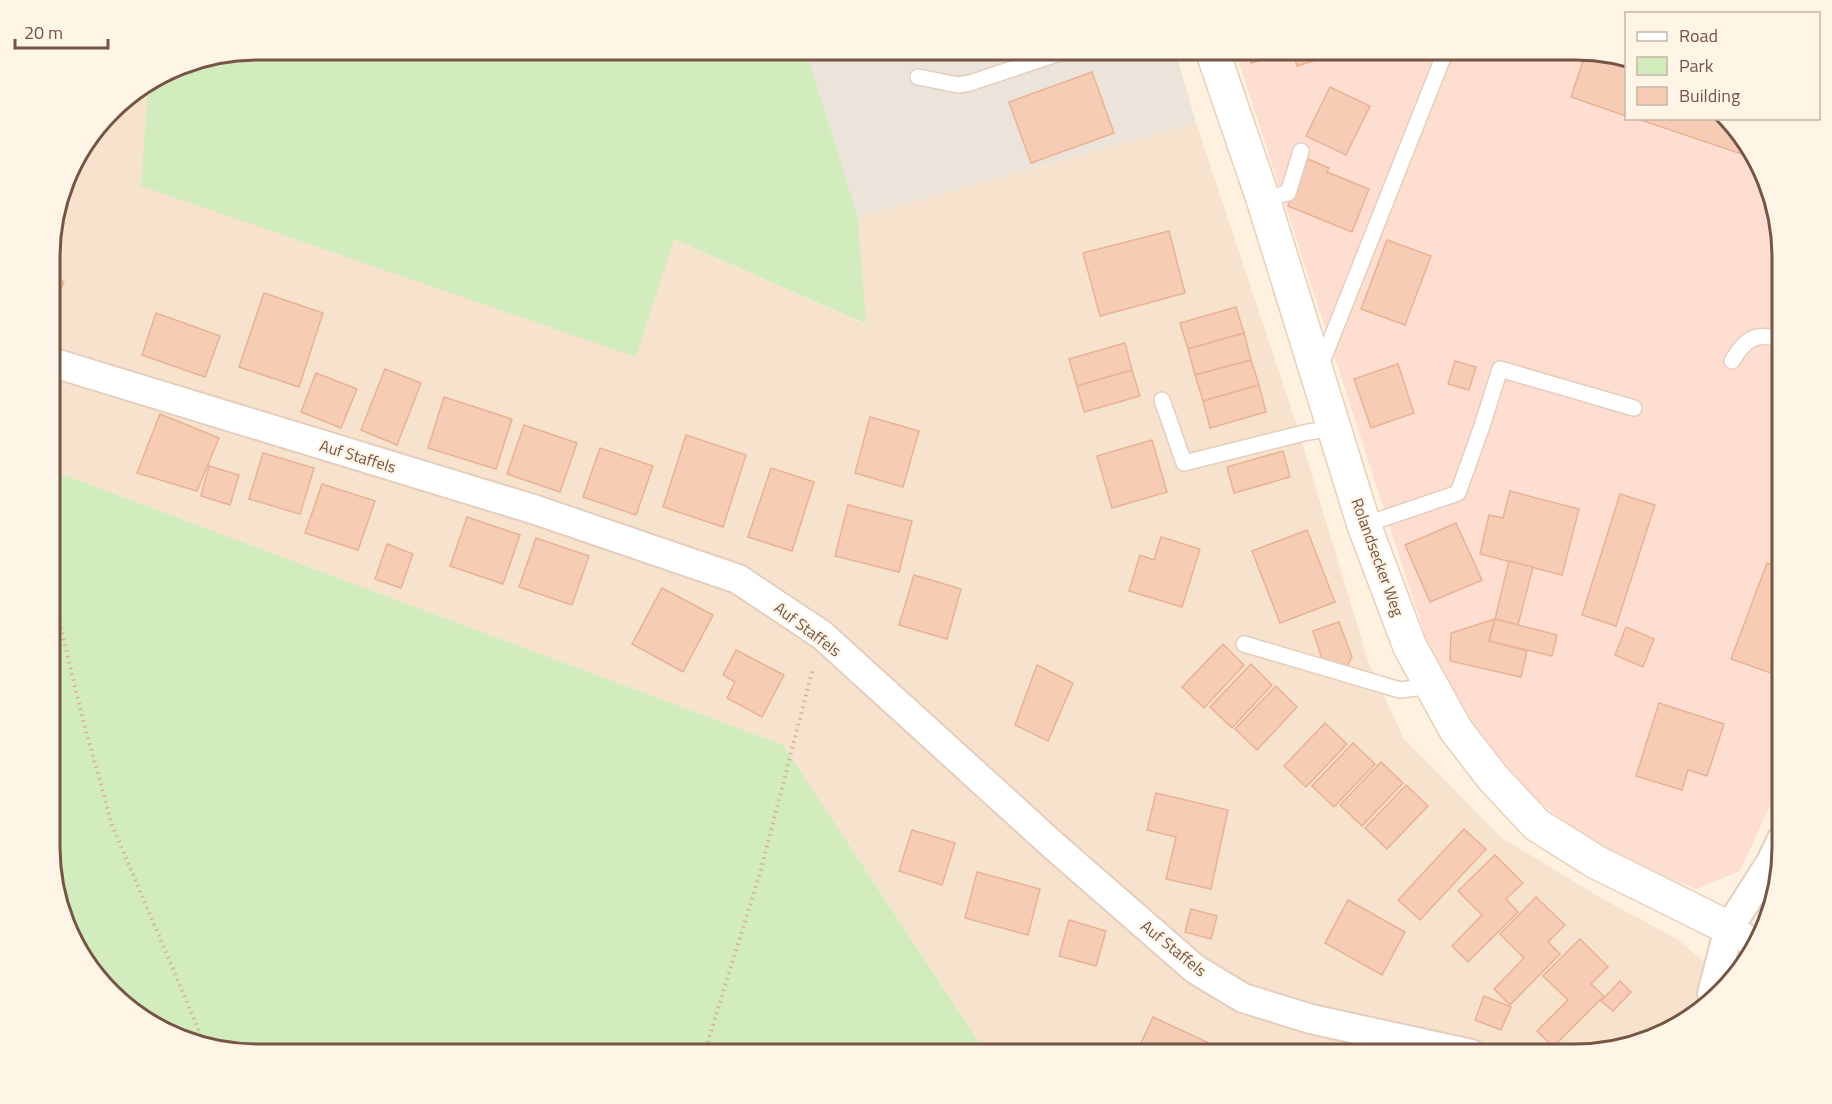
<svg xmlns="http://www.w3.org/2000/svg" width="1832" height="1104" font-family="'Titillium Web',sans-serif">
<rect width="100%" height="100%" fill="#fef1df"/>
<path fill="#f6e2cd" d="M148,84L141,186L674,239L865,324L858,217L1196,123L1299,432L1368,661L1404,739L1502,838L1601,898L1677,939L1725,980L1679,1027L1588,1054H987L783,745L51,470V230L71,165L120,101Z"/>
<path fill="#ffded2" d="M1235,50H1576L1626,63V118L1720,119L1755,153L1782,243V779L1740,871L1697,889L1658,874L1590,842L1529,793L1473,727L1429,648Z"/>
<path fill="#ece3db" d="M806,50H1175L1196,123L858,217Z"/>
<g fill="#d2ecbd">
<path d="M257,50H806L858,217L866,324L674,239L636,357L141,186L148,84L178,65Z"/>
<path d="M51,470L783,745L987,1054H256L153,1027L84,962L51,874Z"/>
</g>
<g fill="#f6ccb5" stroke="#eab294" stroke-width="1.5">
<path d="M996,50H1027L1000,59Z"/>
<path d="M1247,50H1292V51L1251,63Z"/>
<path d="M1292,50H1337L1339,53L1297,66Z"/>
<path d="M1586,52L1626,63V116L1571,97Z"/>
<path d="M1092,72L1114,133L1031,163L1009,102Z"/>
<path d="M1330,87L1370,106L1346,155L1306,136Z"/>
<path d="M1635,118H1720L1755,153L1756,159Z"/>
<path d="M1308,159L1329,168L1327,172L1369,189L1352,232L1288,206Z"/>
<path d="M1169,231L1185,293L1100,316L1083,253Z"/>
<path d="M1387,240L1431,256L1405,325L1361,309Z"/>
<path d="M51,276L64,282L51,311Z"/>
<path d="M264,293L323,313L299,387L239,367Z"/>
<path d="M1236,307L1244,333L1188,349L1180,323Z"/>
<path d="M156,313L220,336L205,377L142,355Z"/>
<path d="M1244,333L1251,360L1195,375L1188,349Z"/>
<path d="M1125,343L1132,370L1077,386L1069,359Z"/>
<path d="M1251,360L1259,385L1203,401L1195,375Z"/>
<path d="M1455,361L1476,367L1469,390L1448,384Z"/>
<path d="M1398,364L1414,413L1371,428L1354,379Z"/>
<path d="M385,369L421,383L397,445L361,430Z"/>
<path d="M1132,370L1140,396L1084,412L1077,386Z"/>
<path d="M316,373L357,389L341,428L301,412Z"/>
<path d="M1259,385L1266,412L1210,428L1203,401Z"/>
<path d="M444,397L512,419L496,469L428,448Z"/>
<path d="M160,414L219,438L197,491L137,473Z"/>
<path d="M870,417L919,431L903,487L855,473Z"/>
<path d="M524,425L577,443L560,492L507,474Z"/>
<path d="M686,435L746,455L723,527L663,507Z"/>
<path d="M1152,440L1167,492L1112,508L1097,456Z"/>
<path d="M600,448L653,466L636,515L583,497Z"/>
<path d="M1283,451L1290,477L1234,493L1227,467Z"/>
<path d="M263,453L314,468L300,514L249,499Z"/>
<path d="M209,466L239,475L230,505L201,496Z"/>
<path d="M771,468L814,482L792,551L748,537Z"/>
<path d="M322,484L375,501L358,550L305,533Z"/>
<path d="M1510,491L1579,509L1562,575L1480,554L1489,515L1503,518Z"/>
<path d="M1620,494L1655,505L1616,626L1582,615Z"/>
<path d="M848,505L912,521L899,572L835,556Z"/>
<path d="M467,517L520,535L503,584L450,566Z"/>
<path d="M1456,523L1482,580L1430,602L1405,545Z"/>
<path d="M1307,530L1335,602L1280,623L1252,551Z"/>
<path d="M1161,537L1200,549L1182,607L1129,591L1140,555L1154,560Z"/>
<path d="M536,538L589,556L572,605L519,587Z"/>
<path d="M387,544L413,554L401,588L375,579Z"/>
<path d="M1509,561L1533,567L1518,625L1495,619Z"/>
<path d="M1767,563L1782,569V677L1731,659Z"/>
<path d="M914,575L961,589L947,639L899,625Z"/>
<path d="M662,588L713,615L683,672L632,644Z"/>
<path d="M1495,619L1489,641L1527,651L1521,677L1450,661L1451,633Z"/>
<path d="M1495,619L1557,635L1552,656L1489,641Z"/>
<path d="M1339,622L1352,657L1347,666L1322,659L1313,631Z"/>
<path d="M1626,627L1654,639L1643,667L1615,655Z"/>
<path d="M1223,644L1244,665L1204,708L1182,687Z"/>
<path d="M736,650L784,675L762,717L727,698L735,682L723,675Z"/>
<path d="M1251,664L1272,685L1232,728L1210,707Z"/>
<path d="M1037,665L1073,683L1048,741L1015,725Z"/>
<path d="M1276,686L1297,707L1257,750L1235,729Z"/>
<path d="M1659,703L1724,724L1707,776L1688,770L1682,790L1636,776Z"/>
<path d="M1325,723L1347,744L1306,787L1284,766Z"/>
<path d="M1353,743L1375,764L1334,807L1312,786Z"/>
<path d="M1381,762L1403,783L1362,826L1340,805Z"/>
<path d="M1406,785L1428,806L1387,849L1365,828Z"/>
<path d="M1156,793L1228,810L1211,889L1166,879L1176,837L1147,830Z"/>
<path d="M1464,829L1486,849L1420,920L1398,900Z"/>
<path d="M912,830L955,843L942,885L899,871Z"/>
<path d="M1495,855L1523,883L1506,899L1518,912L1468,962L1452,946L1482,915L1458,891Z"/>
<path d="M977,872L1040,889L1028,935L965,918Z"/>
<path d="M1536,897L1565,925L1548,942L1560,954L1510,1005L1494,989L1524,958L1500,934Z"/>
<path d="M1348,900L1405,932L1382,975L1325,943Z"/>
<path d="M1191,909L1217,916L1211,939L1185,932Z"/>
<path d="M1069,920L1106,931L1096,966L1059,956Z"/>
<path d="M1580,939L1608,967L1591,984L1604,996L1553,1047L1537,1031L1568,1000L1543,976Z"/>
<path d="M1620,981L1631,992L1613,1011L1601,1001Z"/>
<path d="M1484,996L1511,1007L1501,1030L1475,1020Z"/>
<path d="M1153,1017L1207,1042L1201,1054H1136Z"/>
<path d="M1046,1044L1068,1054H1041Z"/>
</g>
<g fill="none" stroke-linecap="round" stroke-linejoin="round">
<g stroke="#e5cebe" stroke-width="18">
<g id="lane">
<path d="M918,77L958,85L970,83L1069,50"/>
<path d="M1263,199L1288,193L1301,151"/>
<path d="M1732,361C1745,339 1756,331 1782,340"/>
<path d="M1320,367L1446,50"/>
<path d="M1162,400L1184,463L1308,432L1335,428"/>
<path d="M1364,525L1458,493L1482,426L1500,369L1634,408"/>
<path d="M1244,644L1400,690L1432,686"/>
</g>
</g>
<g stroke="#e5cebe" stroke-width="32">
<g id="street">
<path d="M51,362L536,510L738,579L822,635L1054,846L1195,969L1243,998L1311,1019L1471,1054"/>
<path d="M1729,928L1756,945"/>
<path d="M1712,994L1729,928L1771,862L1782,839"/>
</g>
</g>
<g stroke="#eacfba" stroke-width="36">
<path id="secondary" d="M1212,50L1263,199L1364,525L1410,647L1456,730L1493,778L1537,825L1596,862L1729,928"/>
</g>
<g stroke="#dab098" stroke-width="4" stroke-dasharray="1.5 4.5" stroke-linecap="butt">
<path d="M51,586L82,716L112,825L203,1040"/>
<path d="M704,1054L760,873L813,668"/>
</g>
<use href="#lane" stroke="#fff" stroke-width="15"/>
<use href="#street" stroke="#fff" stroke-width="28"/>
<use href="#secondary" stroke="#fff" stroke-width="33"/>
</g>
<g text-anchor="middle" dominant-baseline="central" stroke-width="4.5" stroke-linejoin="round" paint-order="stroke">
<g font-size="16" fill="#765545" stroke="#fff5e7">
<text transform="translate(358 456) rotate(17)">Auf Staffels</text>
<text transform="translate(1378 557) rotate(70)">Rolandsecker Weg</text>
<text transform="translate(808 629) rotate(37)">Auf Staffels</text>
<text transform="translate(1174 948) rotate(39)">Auf Staffels</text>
</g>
</g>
<path d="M0 0H1832V1104H0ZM257 60H1575A197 197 0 0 1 1772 257V847A197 197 0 0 1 1575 1044H257A197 197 0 0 1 60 847V257A197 197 0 0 1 257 60Z" fill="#fff5e7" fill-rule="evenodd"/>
<path fill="none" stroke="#765545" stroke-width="3" d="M257 60H1575A197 197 0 0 1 1772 257V847A197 197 0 0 1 1575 1044H257A197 197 0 0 1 60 847V257A197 197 0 0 1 257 60Z"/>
<rect x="1625" y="12" width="195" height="108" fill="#fff5e7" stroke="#c8b5a6" stroke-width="1.5"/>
<rect x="1637" y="32" width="30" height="9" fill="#ffffff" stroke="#c8b5a6" stroke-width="1.5"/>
<text x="1679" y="42" font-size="18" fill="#765545">Road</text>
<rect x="1637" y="57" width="30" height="18" fill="#d2ecbd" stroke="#c8b5a6" stroke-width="1.5"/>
<text x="1679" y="72" font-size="18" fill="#765545">Park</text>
<rect x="1637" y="87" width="30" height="18" fill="#f6ccb5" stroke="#c8b5a6" stroke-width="1.5"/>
<text x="1679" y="102" font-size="18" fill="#765545">Building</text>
<path d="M15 39v9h93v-9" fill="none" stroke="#765545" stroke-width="3"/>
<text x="24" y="39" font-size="18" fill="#765545" stroke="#fff5e7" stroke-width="4.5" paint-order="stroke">20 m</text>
</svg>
